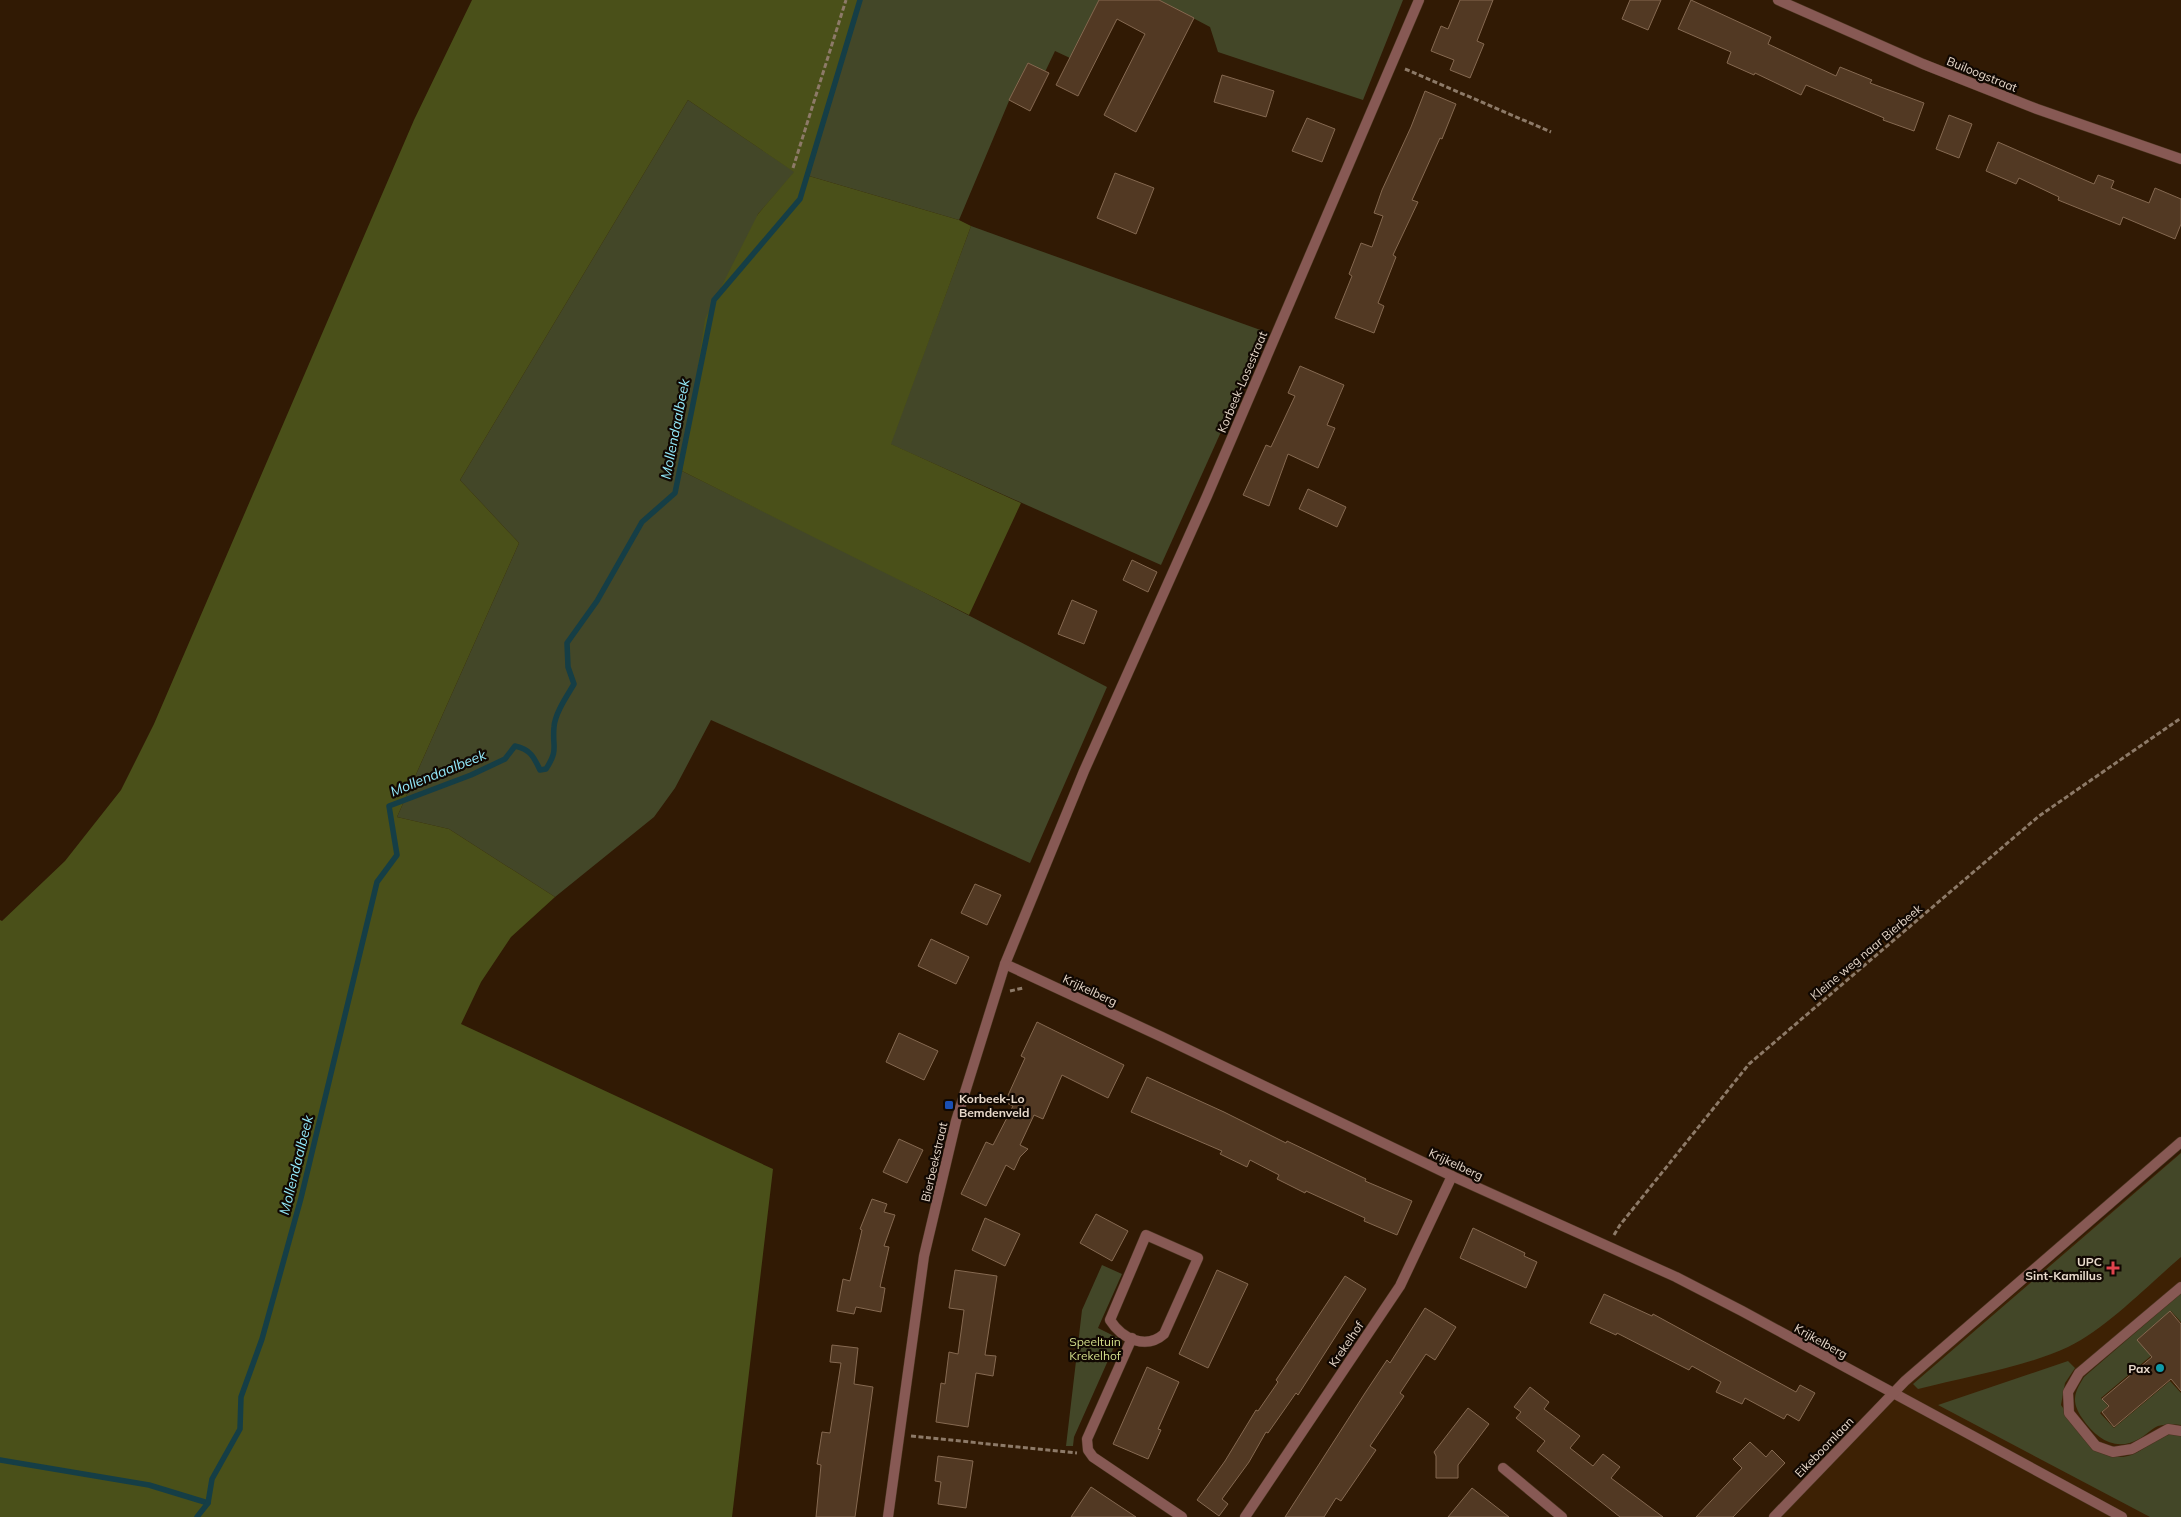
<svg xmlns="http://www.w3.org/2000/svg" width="2181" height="1517" font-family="Mulish,sans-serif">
<rect width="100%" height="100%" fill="#311a04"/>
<path fill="#3d2104" d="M2181,1152V1517H1780L1910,1383Z"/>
<g fill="#434728">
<path d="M862,0H1099L1070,58L1055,51L1045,72L1028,63L1009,101L959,220L809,176Z"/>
<path d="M1159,0H1403L1363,100L1218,52L1210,27Z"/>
<path d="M688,100L795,172L758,214L682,471L860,559L1107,687L1030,863L711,720L675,788L654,817L555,897L449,829L397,817L519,543L460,480Z"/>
<path d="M971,226L1266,332L1161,565L890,444Z"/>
<path d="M2181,1153V1257C2147,1286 2107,1328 2068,1347C2025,1367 1965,1377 1918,1389L1913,1384Z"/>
<path d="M1102,1265L1122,1274L1098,1328L1118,1338L1074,1437L1073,1446H1066L1082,1310Z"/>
<path d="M2181,1293V1322L2171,1311L2139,1338L2152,1355L2101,1398L2108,1406L2100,1413L2114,1428L2170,1381L2181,1393V1425C2173,1424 2166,1424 2158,1426C2151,1429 2146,1435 2139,1439C2116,1452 2096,1439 2082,1418C2071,1401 2074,1393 2084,1377Z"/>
<path d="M2068,1361L2075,1368L2065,1383L2061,1405C2070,1418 2079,1434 2090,1446C2093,1450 2099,1451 2103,1453C2141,1470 2153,1426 2181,1436V1517H2150L1938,1405Z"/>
</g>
<path fill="#4a5019" d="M472,0H861L809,176L959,220L971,226L891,444L1021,503L969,615L682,471L705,319L758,214L794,172L688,100L460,480L519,543L397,817L449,829L555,897L511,937L481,982L461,1024L773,1169L732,1517H0V920L2,921L65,861L121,790L154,724L414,120Z"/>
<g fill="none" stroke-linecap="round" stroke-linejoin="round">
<g stroke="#153e46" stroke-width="5.5">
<path d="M0,1460L149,1485L208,1503"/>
<path d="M197,1517L208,1503L212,1479L240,1429L241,1397L262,1339L301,1198L377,882L397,855L389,806L471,775L505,759L515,746C530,749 534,757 540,770L546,769C559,749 552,748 554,727C555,713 567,696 574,684L568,667L567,643L597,601L642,522L675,493L714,300L800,199L860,0"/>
</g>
</g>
<g fill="#523923" stroke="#856951">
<path d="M1099,0H1159L1194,18L1136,132L1104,115L1145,34L1117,19L1078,96L1056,85Z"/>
<path d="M1460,0H1493L1477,41L1484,44L1470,78L1450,70L1454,60L1431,51L1441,26L1448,29Z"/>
<path d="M1630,0H1661L1648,30L1622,19Z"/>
<path d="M1691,0L1771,37L1768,44L1836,76L1840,67L1872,80L1870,83L1924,103L1914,131L1883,120L1884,118L1806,85L1801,95L1755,73L1754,75L1727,63L1731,52L1678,29Z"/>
<path d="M1028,63L1049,73L1030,111L1009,100Z"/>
<path d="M1222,75L1274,91L1266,117L1214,102Z"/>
<path d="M1425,91L1456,104L1442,139L1440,138L1412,200L1418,202L1393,255L1396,257L1378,303L1384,306L1374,333L1335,318L1352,276L1349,274L1361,243L1372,247L1383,216L1374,213L1382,190L1411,127Z"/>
<path d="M1949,115L1972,124L1959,158L1936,149Z"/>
<path d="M1307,118L1335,129L1322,162L1292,151Z"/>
<path d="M1998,142L2094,184L2098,175L2114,181L2111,188L2149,203L2155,188L2181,199V224L2175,239L2123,217L2120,225L2058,200L2059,197L2019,178L2016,184L1986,171Z"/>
<path d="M1115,173L1154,188L1136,234L1097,218Z"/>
<path d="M1300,366L1344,385L1327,425L1335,428L1318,468L1288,454L1269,506L1243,495L1266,445L1271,447L1295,396L1288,393Z"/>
<path d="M1308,489L1346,507L1337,527L1299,509Z"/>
<path d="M1132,560L1157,572L1148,592L1123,580Z"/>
<path d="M1072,600L1097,611L1084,644L1058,634Z"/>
<path d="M975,884L1001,895L987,925L961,913Z"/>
<path d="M931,939L969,957L956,984L918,966Z"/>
<path d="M1037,1022L1124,1065L1108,1098L1062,1075L1043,1119L1034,1115L1020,1145L1028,1149L1020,1157L1014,1170L1006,1165L986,1206L961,1194L986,1142L993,1145L1013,1106L1005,1102L1025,1058L1021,1056Z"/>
<path d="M899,1033L938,1051L924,1080L886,1062Z"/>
<path d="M1147,1077L1224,1112L1286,1143L1287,1141L1366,1179L1365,1181L1412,1201L1397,1235L1364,1221L1365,1218L1306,1191L1305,1193L1277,1179L1279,1175L1250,1160L1247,1167L1220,1154L1222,1151L1131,1112Z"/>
<path d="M899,1139L923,1150L907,1183L883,1172Z"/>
<path d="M872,1199L887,1204L884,1212L895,1215L884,1246L889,1247L880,1287L885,1288L881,1312L856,1307L854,1314L837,1311L843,1279L850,1281L862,1230L860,1229Z"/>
<path d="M1096,1214L1128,1231L1112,1261L1080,1243Z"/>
<path d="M985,1218L1020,1234L1005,1266L972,1250Z"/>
<path d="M1473,1228L1525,1253L1524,1256L1537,1262L1526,1288L1460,1258Z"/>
<path d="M955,1270L997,1276L985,1355L996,1356L993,1376L976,1373L968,1427L936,1422L941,1383L945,1384L949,1352L958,1354L964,1310L949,1308Z"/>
<path d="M1217,1270L1248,1284L1208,1368L1179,1354Z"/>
<path d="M1345,1276L1366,1289L1298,1395L1296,1393L1268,1433L1266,1432L1249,1462L1222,1499L1228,1504L1219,1516L1197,1500L1225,1461L1256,1410L1258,1411L1278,1382L1276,1380Z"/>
<path d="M1604,1294L1652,1316L1653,1314L1796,1392L1800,1385L1815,1393L1799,1421L1787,1414L1784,1419L1745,1398L1742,1404L1716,1392L1721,1382L1692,1366L1689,1370L1617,1333L1616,1335L1590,1323Z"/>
<path d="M1425,1308L1456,1327L1435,1360L1426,1354L1400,1393L1404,1396L1370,1446L1376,1450L1341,1501L1336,1498L1324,1517H1285L1365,1393L1387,1360L1390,1363Z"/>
<path d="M2170,1311L2181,1324V1391L2171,1379L2114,1427L2102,1412L2109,1406L2102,1399L2152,1357L2137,1340Z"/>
<path d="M832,1345L858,1348L854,1384L873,1387L855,1517H816L821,1465L817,1464L822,1432L830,1433L841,1363L830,1362Z"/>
<path d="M1147,1367L1179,1382L1158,1429L1161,1430L1148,1459L1113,1444Z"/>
<path d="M1530,1387L1549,1402L1544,1409L1580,1436L1570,1448L1593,1466L1603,1454L1620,1467L1611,1478L1663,1517H1620L1537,1451L1545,1441L1516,1418L1521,1412L1514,1407Z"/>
<path d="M1468,1408L1489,1424L1458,1465V1478H1436V1456L1434,1452Z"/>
<path d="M1750,1442L1766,1457L1772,1450L1785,1463L1733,1517H1696L1742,1468L1733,1459Z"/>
<path d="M938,1456L973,1461L966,1508L938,1504L941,1482L935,1481Z"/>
<path d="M1091,1487L1136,1517H1071Z"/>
<path d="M1472,1488L1509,1517H1448Z"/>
</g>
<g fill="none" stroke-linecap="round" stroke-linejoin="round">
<g stroke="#4b3520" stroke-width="11">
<path id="service" d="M2181,1287L2079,1373L2068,1392L2069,1413L2096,1446L2113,1452L2132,1449L2168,1429L2181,1431"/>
</g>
<g stroke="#4b3520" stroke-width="11">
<g id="minor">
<path d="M1419,0L1207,496L1084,771L1005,964L1162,1037L1452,1176L1676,1277L1742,1311L2122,1517"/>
<path d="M1778,0L1923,64L2037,109L2181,159"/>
<path d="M1146,1235L1198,1258L1164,1334C1146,1350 1122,1339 1110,1320Z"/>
<path d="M1132,1338L1087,1439L1088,1450L1093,1457L1182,1517"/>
<path d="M1503,1468L1562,1517"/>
<path d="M1245,1517L1400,1286L1452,1176"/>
<path d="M1774,1517L1905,1381L2181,1142"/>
</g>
</g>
<g stroke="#4b3520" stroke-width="11">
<path id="tertiary" d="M888,1517L924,1256L956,1121L1005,964"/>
</g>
<g stroke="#8d7a68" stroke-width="3" stroke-dasharray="5 2.5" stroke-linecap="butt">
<path d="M1405,69L1551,132"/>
<path d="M793,168L846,0"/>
<path d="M1010,991L1023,988"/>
<path d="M1614,1235L1620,1225L1749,1064L2039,816L2181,718"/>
<path d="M911,1436L1077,1453"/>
</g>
<use href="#service" stroke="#875954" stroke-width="10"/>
<use href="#minor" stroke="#875954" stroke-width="10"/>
<use href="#tertiary" stroke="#875954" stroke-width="10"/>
</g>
<rect fill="#1a4fb4" stroke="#110802" stroke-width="2" x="944" y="1100" width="10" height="10" rx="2.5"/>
<path fill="#e0444e" stroke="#110802" stroke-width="2" d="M2110.5 1260.5h5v5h5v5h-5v5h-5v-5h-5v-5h5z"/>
<circle fill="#0f9aa8" stroke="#110802" stroke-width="2" cx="2160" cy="1368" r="5"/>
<g text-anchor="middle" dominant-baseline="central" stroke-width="4.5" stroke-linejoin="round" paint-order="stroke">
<g font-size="12" fill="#e8d9cb" stroke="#110802">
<text transform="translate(1982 74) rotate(22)">Builoogstraat</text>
<text transform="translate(1242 382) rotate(-67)">Korbeek-Losestraat</text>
<text transform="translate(1866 952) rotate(-40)">Kleine weg naar Bierbeek</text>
<text transform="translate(1090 990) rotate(25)">Krijkelberg</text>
<text transform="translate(934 1162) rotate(-77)">Bierbeekstraat</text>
<text transform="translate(1456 1164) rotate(25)">Krijkelberg</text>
<text transform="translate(1821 1341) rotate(29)">Krijkelberg</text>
<text transform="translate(1346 1344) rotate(-56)">Krekelhof</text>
<text transform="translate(1824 1447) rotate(-46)">Eikeboomlaan</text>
</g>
<g font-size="12" font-weight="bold" fill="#e8d9cb" stroke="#110802" text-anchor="end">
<text x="959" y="1098" text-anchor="start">Korbeek-Lo<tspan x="959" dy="14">Bemdenveld</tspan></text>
<text x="2102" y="1261">UPC<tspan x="2102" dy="14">Sint-Kamillus</tspan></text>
<text x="2150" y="1368">Pax</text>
</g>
<g font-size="12" fill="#d3df8b" stroke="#110802">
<text x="1095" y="1341">Speeltuin<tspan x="1095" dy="14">Krekelhof</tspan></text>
</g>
<g font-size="14" font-style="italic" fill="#93e9fa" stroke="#110802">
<text transform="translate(675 429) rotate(-79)">Mollendaalbeek</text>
<text transform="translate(438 773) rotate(-22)">Mollendaalbeek</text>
<text transform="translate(296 1165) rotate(-76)">Mollendaalbeek</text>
</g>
</g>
</svg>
